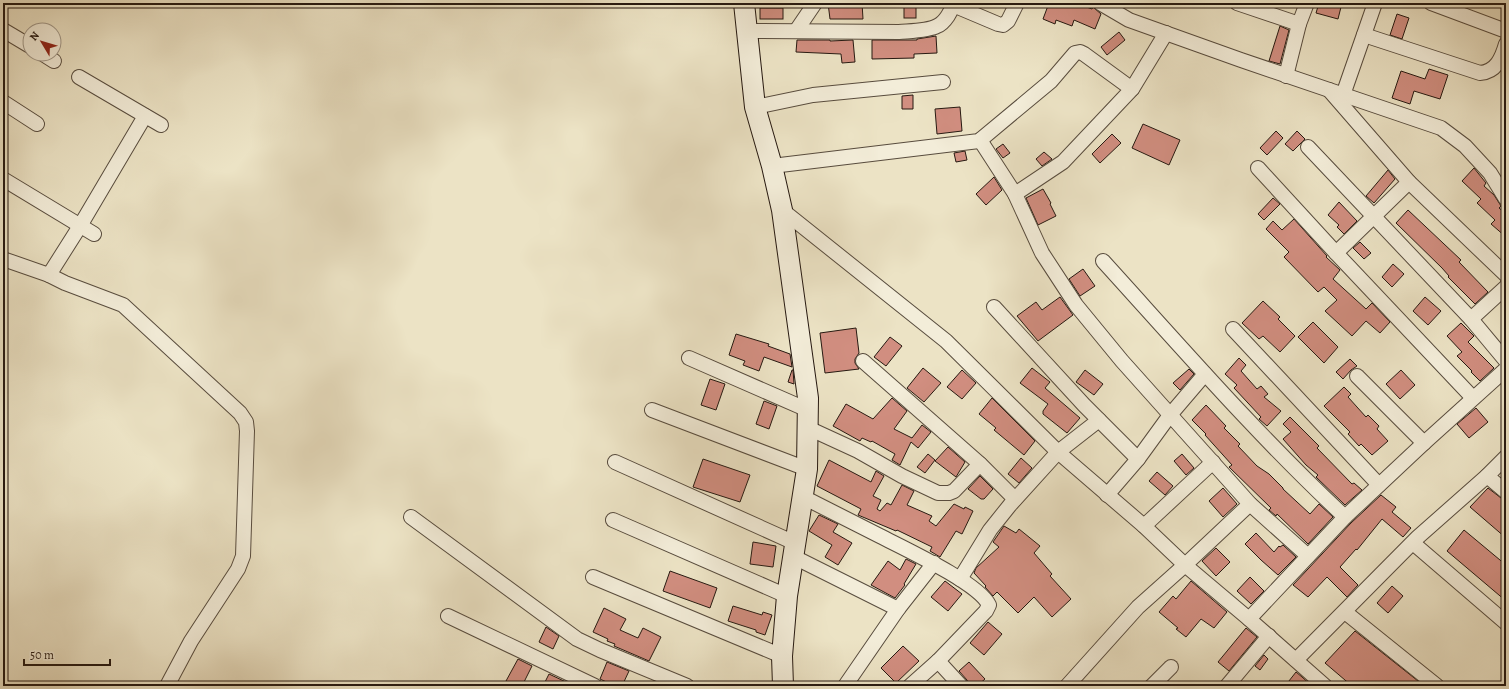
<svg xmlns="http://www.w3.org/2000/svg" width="1509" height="689" font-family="Alegreya,serif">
<rect width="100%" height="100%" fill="#ece3c5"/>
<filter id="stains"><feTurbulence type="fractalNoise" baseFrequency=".005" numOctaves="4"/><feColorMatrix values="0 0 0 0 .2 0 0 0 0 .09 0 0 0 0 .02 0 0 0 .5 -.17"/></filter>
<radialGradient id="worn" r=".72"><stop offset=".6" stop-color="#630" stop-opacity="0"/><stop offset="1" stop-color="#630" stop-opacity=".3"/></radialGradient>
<g fill="#d18e80" stroke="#261911">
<path d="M828,3H862L863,19H830Z"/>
<rect x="904" y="3" width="12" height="15"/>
<path d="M1049,3H1058L1067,7L1068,3H1076L1092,9L1093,7L1101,14L1095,29L1074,20L1072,26L1056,20L1055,24L1043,19Z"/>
<path d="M1319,3H1342L1338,19L1316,13Z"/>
<rect x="760" y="8" width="23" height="11"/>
<path d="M1397,14L1409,18L1402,39L1390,35Z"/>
<path d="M1280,26L1289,30L1280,64L1269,61Z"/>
<path d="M1119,32L1125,40L1107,55L1101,47Z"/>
<path d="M936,36L937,53L914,54V58L872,59V40H917V39Z"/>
<path d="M797,40H830V41L853,40L855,62L842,63L841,54L796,52Z"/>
<path d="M1429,69L1448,75L1440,99L1414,91L1410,104L1392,98L1401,71L1425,79Z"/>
<path d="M913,95V109H902V96Z"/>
<path d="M960,107L962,131L937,134L935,109Z"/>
<path d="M1143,124L1180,140L1169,165L1132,148Z"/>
<path d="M1276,131L1283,138L1267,155L1260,148Z"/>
<path d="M1297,131L1305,139L1293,151L1285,144Z"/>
<path d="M1112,134L1121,143L1100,163L1092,154Z"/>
<path d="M1003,144L1010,153L1003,158L996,149Z"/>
<path d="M965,151L967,160L956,162L954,153Z"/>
<path d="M1044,152L1052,159L1042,166L1036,159Z"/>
<path d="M1474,168L1486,183L1484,186L1494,195L1501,206L1499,208L1506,214V237L1491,224L1495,220L1477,203L1481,199L1462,181Z"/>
<path d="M1388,170L1395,179L1374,203L1366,196Z"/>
<path d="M994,177L1002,190L986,205L976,194Z"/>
<path d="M1043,189L1051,203L1050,204L1056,216L1038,225L1026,198Z"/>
<path d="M1273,198L1280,204L1264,220L1258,214Z"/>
<path d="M1339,202L1357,221L1344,234L1337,227L1339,225L1328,215Z"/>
<path d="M1408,210L1461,260L1459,262L1488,292L1475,304L1448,277L1449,276L1442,268L1396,223Z"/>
<path d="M1294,219L1327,256L1326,257L1340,270L1333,279L1366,309L1372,303L1390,322L1380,333L1366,321L1352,336L1325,311L1337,300L1324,287L1318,292L1284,257L1289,252L1266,229L1273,221L1282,230Z"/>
<path d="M1360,242L1371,253L1364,259L1353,248Z"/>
<path d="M1393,264L1404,274L1392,287L1382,277Z"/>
<path d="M1083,269L1095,286L1080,296L1069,279Z"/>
<path d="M1060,297L1073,315L1038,341L1017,316L1036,302L1042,310Z"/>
<path d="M1425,297L1441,311L1428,325L1413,311Z"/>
<path d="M1263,301L1280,317L1278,319L1295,336L1280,352L1263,336L1259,339L1242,323Z"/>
<path d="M1313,322L1338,347L1324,363L1298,337Z"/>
<path d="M1461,323L1474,336L1468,342L1494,368L1480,381L1471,372L1472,371L1457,356L1462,352L1447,336Z"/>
<path d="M856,328L859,353L855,359V363L859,369L825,373L820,333Z"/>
<path d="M736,334L769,344L768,346L790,354L792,367L764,357L759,371L743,365L745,361L729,355Z"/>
<path d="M890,337L902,346L886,366L874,357Z"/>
<path d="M1239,358L1246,365L1241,371L1257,389L1261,386L1268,394L1264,397L1281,411L1267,426L1259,419L1261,417L1234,388L1237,385L1225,374Z"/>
<path d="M1350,359L1357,366L1351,370L1343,379L1336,372Z"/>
<path d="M923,368L941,383L924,402L907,388Z"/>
<path d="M1032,368L1050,382L1045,388L1080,418L1067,433L1043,414V411L1048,404L1020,383Z"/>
<path d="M1189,369L1194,374L1180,390L1173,383Z"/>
<path d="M792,370H793L794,384L788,382Z"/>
<path d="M962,370L976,383L962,399L947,387Z"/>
<path d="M1085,370L1103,384L1094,395L1076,382Z"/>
<path d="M1401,370L1415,385L1400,399L1386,384Z"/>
<path d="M710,379L725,384L716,410L701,405Z"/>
<path d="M1344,387L1351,394L1348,397L1366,417L1368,415L1379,426L1377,429L1388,441L1372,455L1361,444L1359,446L1348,434L1350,432L1324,406Z"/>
<path d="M892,398L907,411L894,429L912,438L922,425L931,432L918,448L911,442L900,465L892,460L895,454L872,441L871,442L862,438L860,441L833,426L846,404L873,419Z"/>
<path d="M992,398L1035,441L1024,455L994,430L996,428L979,414Z"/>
<path d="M764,401L777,406L769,429L756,424Z"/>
<path d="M1206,405L1226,426L1224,428L1240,444L1238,446L1257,466L1269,474L1283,488V489L1310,514L1319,504L1333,517L1308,544L1277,514L1276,516L1269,510L1271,508L1229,467L1232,465L1205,435L1206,434L1192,420Z"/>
<path d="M1476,408L1488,422L1469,438L1457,424Z"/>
<path d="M1290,417L1319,446L1317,448L1352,484L1354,483L1362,490L1345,505L1316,477L1318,475L1306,465L1283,439L1291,432L1283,424Z"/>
<path d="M948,447L965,462L956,477L935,461Z"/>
<path d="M928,454L935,460L925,473L917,467Z"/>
<path d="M1182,454L1194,468L1186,475L1174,461Z"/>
<path d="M1021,458L1032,468L1019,483L1008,474Z"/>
<path d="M703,459L750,475L740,502L693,487Z"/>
<path d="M829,460L871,482L876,471L884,476L873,496L881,500L877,509L880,511L887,503L891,505L902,485L914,491L907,505L932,516L929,521L936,526L954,504L964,509L965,507L973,511L962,534L956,531L940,557L930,551L932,547L897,530L896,531L858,515L861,509L817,486Z"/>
<path d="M1157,472L1173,486L1165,495L1149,481Z"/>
<path d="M980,476L993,489L984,499H981L968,489Z"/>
<path d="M1223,488L1237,504L1223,517L1209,501Z"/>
<path d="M1488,488L1501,498L1506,500V538L1470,507Z"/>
<path d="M1381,495L1396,507L1392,512L1411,528L1403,537L1382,519L1357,550L1356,549L1340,567L1358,585L1347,597L1327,577L1308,597L1293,585L1351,523Z"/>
<path d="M819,515L838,524L833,532L852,543L838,565L825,557L832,545L809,531Z"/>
<path d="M1004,526L1016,533L1019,529L1040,546L1034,553L1052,574L1050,576L1071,599L1052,617L1034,597L1018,613L997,592L993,596L985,587L986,586L974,573L976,568L999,547L993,542Z"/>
<path d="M1464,530L1506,565V601L1447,551Z"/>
<path d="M1256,533L1274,552L1279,546L1280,547L1283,545L1296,557L1278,575L1261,560L1245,544Z"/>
<path d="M753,542L776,546L773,567L750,564Z"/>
<path d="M1216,548L1230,562L1216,576L1202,561Z"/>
<path d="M906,559L916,564L904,584L905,585L895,598L871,585L888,561L900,570Z"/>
<path d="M670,571L717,588L710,608L663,591Z"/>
<path d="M1250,577L1264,591L1251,604L1237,591Z"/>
<path d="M945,581L962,594L948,611L931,597Z"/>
<path d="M1191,581L1227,612L1214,628L1201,619L1186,637L1176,629L1178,628L1159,612L1173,596L1176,599Z"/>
<path d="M1392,586L1403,596L1388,613L1377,603Z"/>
<path d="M733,606L762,615L763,612L772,615L765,635L756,632V630L728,621Z"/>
<path d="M604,608L626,619L620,630L638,638L643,628L661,637L649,661L614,646L615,644L607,641L608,639L593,632Z"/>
<path d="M988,622L1002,634L984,655L970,643Z"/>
<path d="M546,627L559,636L553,649L539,642Z"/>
<path d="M1246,628L1257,637L1229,671L1218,662Z"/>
<path d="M1355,631L1418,681L1414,686H1352L1325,663Z"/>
<path d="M903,646L919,661L896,683L881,668Z"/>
<path d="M1264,655L1268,659L1260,670L1255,666Z"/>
<path d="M518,659L532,666L522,686H517L506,681Z"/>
<path d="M607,662L629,671L622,686H615L600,679Z"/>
<path d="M969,662L985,679L977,686H969L967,680L959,671Z"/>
<path d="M1296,672L1302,677L1312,686H1285Z"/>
<path d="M549,674L566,682L575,686H543Z"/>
</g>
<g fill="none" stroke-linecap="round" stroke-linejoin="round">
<g stroke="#584c3e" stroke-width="16">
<g id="street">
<path d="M1100,3L1129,20L1241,60L1441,128L1465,146L1490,173L1506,199"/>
<path d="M1237,3L1299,24"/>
<path d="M1431,3L1506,31"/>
<path d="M953,5L998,24L1003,25L1008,21L1017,3"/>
<path d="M3,30L30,46"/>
<path d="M747,31L899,32C910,31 928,31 937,26C945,23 952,10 954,3"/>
<path d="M796,31L815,3"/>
<path d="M1364,35L1480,73C1496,72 1502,58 1506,44"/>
<path d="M43,54L54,61"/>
<path d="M1286,76L1299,24L1307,3"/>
<path d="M79,77L161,125"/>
<path d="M1329,90L1409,182"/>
<path d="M1343,95L1375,3"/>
<path d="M3,102L37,124"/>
<path d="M755,107L813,95L943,82"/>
<path d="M980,140L1015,194L1042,253L1076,305L1122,361L1250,504L1308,556"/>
<path d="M1308,147L1471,319"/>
<path d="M772,166L979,141L1051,81L1075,53L1080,52L1084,54L1132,89"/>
<path d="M1258,168L1336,253L1473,398"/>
<path d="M3,179L94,234"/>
<path d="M1015,194L1063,162L1132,89L1166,33"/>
<path d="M782,210L946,341L1058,452L1144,526L1185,565L1249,619L1325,686"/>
<path d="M1336,253L1409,182L1506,275"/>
<path d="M3,259L49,275L65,283L123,305L240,413L246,422L247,431L243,556L238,569L191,641L167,686"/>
<path d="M1103,261C1182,348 1259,437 1345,517"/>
<path d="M49,275L80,226L145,116"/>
<path d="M1506,287L1471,319L1506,361"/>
<path d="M994,307L1084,405L1138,459"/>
<path d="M1233,329L1379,485"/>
<path d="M689,358L808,410"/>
<path d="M863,361L980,464L1015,499"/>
<path d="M1357,376L1424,443"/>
<path d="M652,410L807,469"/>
<path d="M808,428L858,451L902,476L938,493H949L954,491L980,464"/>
<path d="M615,462L795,543"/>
<path d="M1487,476L1506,492"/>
<path d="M1107,495L1138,459L1170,415L1205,374"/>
<path d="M803,497C829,510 854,523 880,536C903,548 979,583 989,605L986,611L938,661L910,686"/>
<path d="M411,517L577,639L600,650L687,686"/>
<path d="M613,520L787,596"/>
<path d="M1144,526L1213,462"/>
<path d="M1413,543L1506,623"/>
<path d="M792,556L898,609"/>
<path d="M593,577L782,656"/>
<path d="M960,579L990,530L1010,505L1058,452L1099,420"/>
<path d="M1345,612L1437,686"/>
<path d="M448,616L595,686"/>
<path d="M1249,619L1345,517L1424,443L1506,369"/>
<path d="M1296,660L1418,537L1487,476L1506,457"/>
<path d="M938,661L961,686"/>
<path d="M845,686L898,609L934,563"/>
<path d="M1067,686L1138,607L1185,565L1250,504"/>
<path d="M1152,686L1171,667"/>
<path d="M1227,686L1269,636"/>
</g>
</g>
<g stroke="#261911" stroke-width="22">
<path id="secondary" d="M744,3L755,107L772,166L782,210L808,398L807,469L787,596L782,656L783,686"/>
</g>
<use href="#street" stroke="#f3edd9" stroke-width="14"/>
<use href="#secondary" stroke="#f3edd9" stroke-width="20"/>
</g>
<rect width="1509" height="689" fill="none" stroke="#ece3c5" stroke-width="16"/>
<rect x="4" y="4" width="1501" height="681" fill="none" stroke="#261911" stroke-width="2"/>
<rect x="8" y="8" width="1493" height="673" fill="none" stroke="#261911"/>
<g transform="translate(42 42) rotate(308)"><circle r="19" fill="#f3edd9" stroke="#a19889"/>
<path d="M0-3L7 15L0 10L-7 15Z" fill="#8f2418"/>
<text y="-6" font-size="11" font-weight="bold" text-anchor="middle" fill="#261911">N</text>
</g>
<path d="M24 659v6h86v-6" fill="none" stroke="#261911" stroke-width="2"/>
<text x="30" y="659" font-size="12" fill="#261911" stroke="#f3edd9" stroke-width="3" paint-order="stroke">50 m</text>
<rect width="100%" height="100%" filter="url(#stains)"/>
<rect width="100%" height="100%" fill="url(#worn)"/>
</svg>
